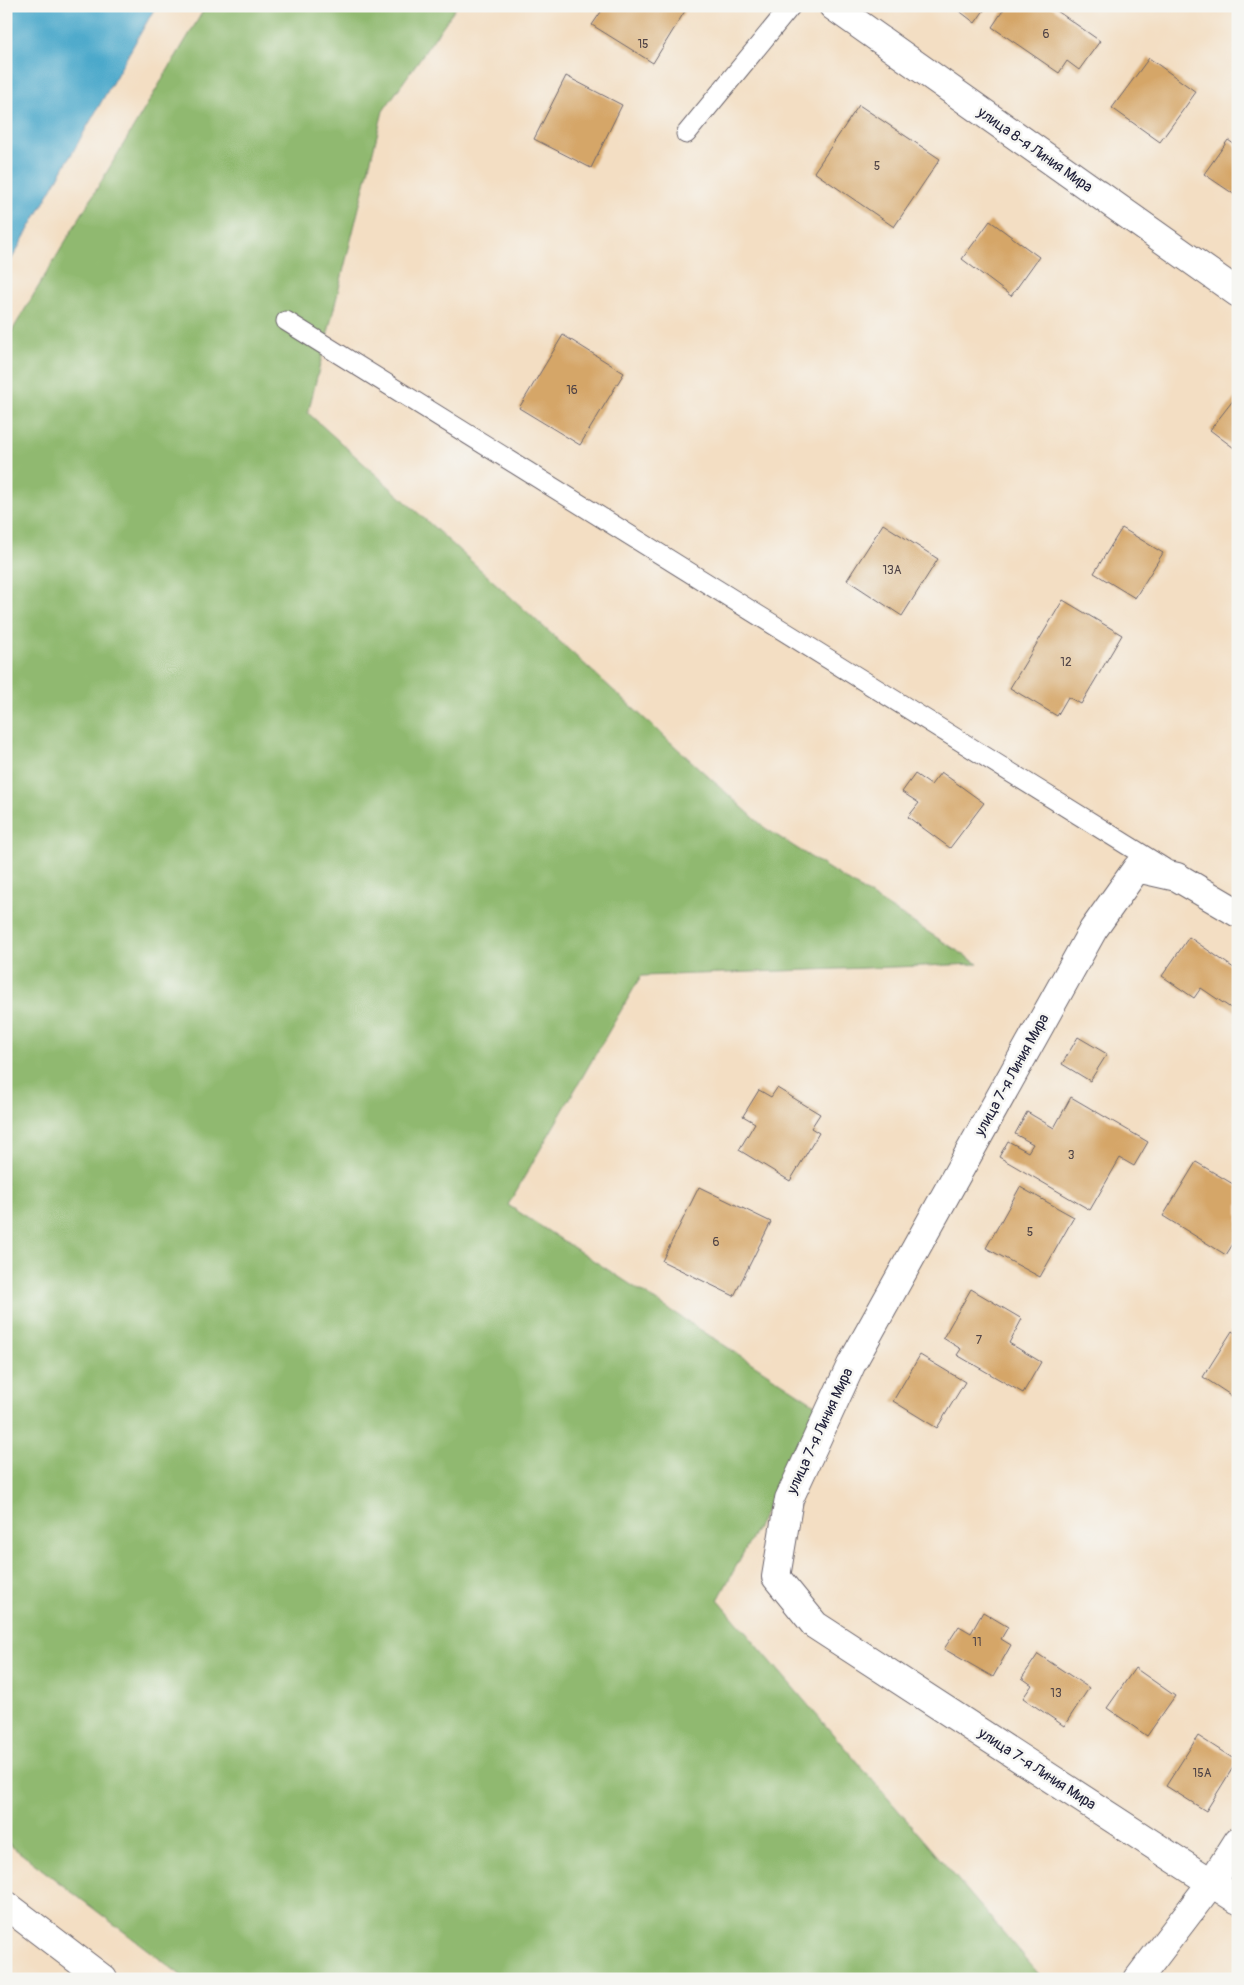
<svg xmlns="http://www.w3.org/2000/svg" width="1244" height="1985" font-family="Pangolin,sans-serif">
<rect width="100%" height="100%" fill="#f6f6f2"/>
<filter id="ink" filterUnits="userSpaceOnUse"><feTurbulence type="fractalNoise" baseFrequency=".02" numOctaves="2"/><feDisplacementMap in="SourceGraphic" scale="10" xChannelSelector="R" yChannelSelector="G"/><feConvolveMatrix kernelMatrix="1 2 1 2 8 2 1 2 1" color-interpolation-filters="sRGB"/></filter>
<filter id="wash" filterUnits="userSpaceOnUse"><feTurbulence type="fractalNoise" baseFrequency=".0096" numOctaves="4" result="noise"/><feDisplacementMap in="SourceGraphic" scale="20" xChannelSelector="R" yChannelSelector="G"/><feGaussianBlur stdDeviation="1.12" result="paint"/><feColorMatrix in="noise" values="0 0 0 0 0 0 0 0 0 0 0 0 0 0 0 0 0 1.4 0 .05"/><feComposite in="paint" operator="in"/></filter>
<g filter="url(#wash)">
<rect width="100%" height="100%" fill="#f3dec3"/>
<path fill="#90b96f" stroke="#596e55" d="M206,6H457L383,111L308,413L765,828L978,964L641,976L508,1205L821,1408L718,1600L1043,1979H186L6,1842V341Z"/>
<path fill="#4ca9cb" stroke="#376683" d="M6,6H156L6,269Z"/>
<g id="blocks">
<g fill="#d5a668">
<path d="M605,6H688L653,63L592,25Z"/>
<path d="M953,6H987L975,23Z"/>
<path d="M1006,6H1050L1100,41L1079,70L1067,61L1059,73L992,27Z"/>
<path d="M1149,58L1196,92L1160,142L1112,108Z"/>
<path d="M566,76L622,105L591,168L534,139Z"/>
<path d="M859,105L940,159L894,227L814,172Z"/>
<path d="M1228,140L1238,147V197L1204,174Z"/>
<path d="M990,221L1039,257L1011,296L962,259Z"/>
<path d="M563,335L624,373L580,445L519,408Z"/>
<path d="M1238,394V451L1210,430Z"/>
<path d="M883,524L938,559L902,616L847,580Z"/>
<path d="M1122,528L1163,553L1135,598L1094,573Z"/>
<path d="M1063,600L1122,635L1081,704L1068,697L1057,716L1010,688Z"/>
<path d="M941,772L984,803L950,848L908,817L919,803L902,792L915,774L931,785Z"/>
<path d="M1189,937L1238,971V1013L1201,988L1194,998L1162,976Z"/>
<path d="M1078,1037L1107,1054L1090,1081L1062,1064Z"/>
<path d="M777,1088L820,1114L811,1128L819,1133L790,1181L739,1150L755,1123L743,1116L759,1090L771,1097Z"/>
<path d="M1071,1097L1148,1142L1134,1166L1120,1158L1090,1210L999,1157L1008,1141L1028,1152L1033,1144L1015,1134L1027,1112L1054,1128Z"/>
<path d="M1196,1162L1238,1187V1236L1226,1255L1163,1216Z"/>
<path d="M699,1187L771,1222L734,1296L662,1261Z"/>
<path d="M1020,1187L1074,1217L1040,1277L986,1248Z"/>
<path d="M971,1289L1022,1319L1009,1343L1041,1362L1023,1393L957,1355L961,1349L943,1338Z"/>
<path d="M1232,1331L1238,1335V1400L1203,1377Z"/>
<path d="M920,1355L965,1382L937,1428L893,1401Z"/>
<path d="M983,1612L1008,1627L1001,1639L1011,1645L993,1677L944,1649L959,1626L971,1633Z"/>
<path d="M1038,1654L1089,1688L1064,1726L1023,1698L1032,1685L1022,1678Z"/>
<path d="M1135,1668L1175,1696L1147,1736L1107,1708Z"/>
<path d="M1198,1736L1237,1761L1206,1811L1166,1786Z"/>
</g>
</g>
</g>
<g filter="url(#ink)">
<use href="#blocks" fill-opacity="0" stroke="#6b646b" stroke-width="1"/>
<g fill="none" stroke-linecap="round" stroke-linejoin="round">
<g stroke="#6b646b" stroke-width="21">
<g id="lane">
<path d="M686,134L791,6"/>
<path d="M286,321L1164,868"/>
</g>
</g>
<g stroke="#6b646b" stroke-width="30">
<g id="street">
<path d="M833,6L1238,293"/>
<path d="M1238,913L1177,877L1137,868L1093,930L851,1365L789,1499L776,1577L815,1625L1238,1900"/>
<path d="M1138,1979L1212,1882L1238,1841"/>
</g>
</g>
<g stroke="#6b646b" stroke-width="30">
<path id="secondary" d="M6,1905L103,1979"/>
</g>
<use href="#lane" stroke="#fff" stroke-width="19"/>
<use href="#street" stroke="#fff" stroke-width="28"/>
<use href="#secondary" stroke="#fff" stroke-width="28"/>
</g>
</g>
<g text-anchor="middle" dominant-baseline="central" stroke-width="5" stroke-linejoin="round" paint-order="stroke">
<g font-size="12" fill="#4f4346">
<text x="1046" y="34">6</text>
<text x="643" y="44">15</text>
<text x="877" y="166">5</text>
<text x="572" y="390">16</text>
<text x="892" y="570">13А</text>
<text x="1066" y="662">12</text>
<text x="1071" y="1155">3</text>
<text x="1030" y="1232">5</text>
<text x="716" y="1242">6</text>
<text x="979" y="1340">7</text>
<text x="977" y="1642">11</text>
<text x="1056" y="1693">13</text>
<text x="1202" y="1773">15А</text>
</g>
<g font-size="15" fill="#22223b" stroke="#f6f6f2">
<text transform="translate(1035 150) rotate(35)">улица 8-я Линия Мира</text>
<text transform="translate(1012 1075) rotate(-61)">улица 7-я Линия Мира</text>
<text transform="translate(820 1431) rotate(-65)">улица 7-я Линия Мира</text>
<text transform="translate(1037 1769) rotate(33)">улица 7-я Линия Мира</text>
</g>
</g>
<rect width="1244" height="1985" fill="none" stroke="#f6f6f2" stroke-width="25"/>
</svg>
